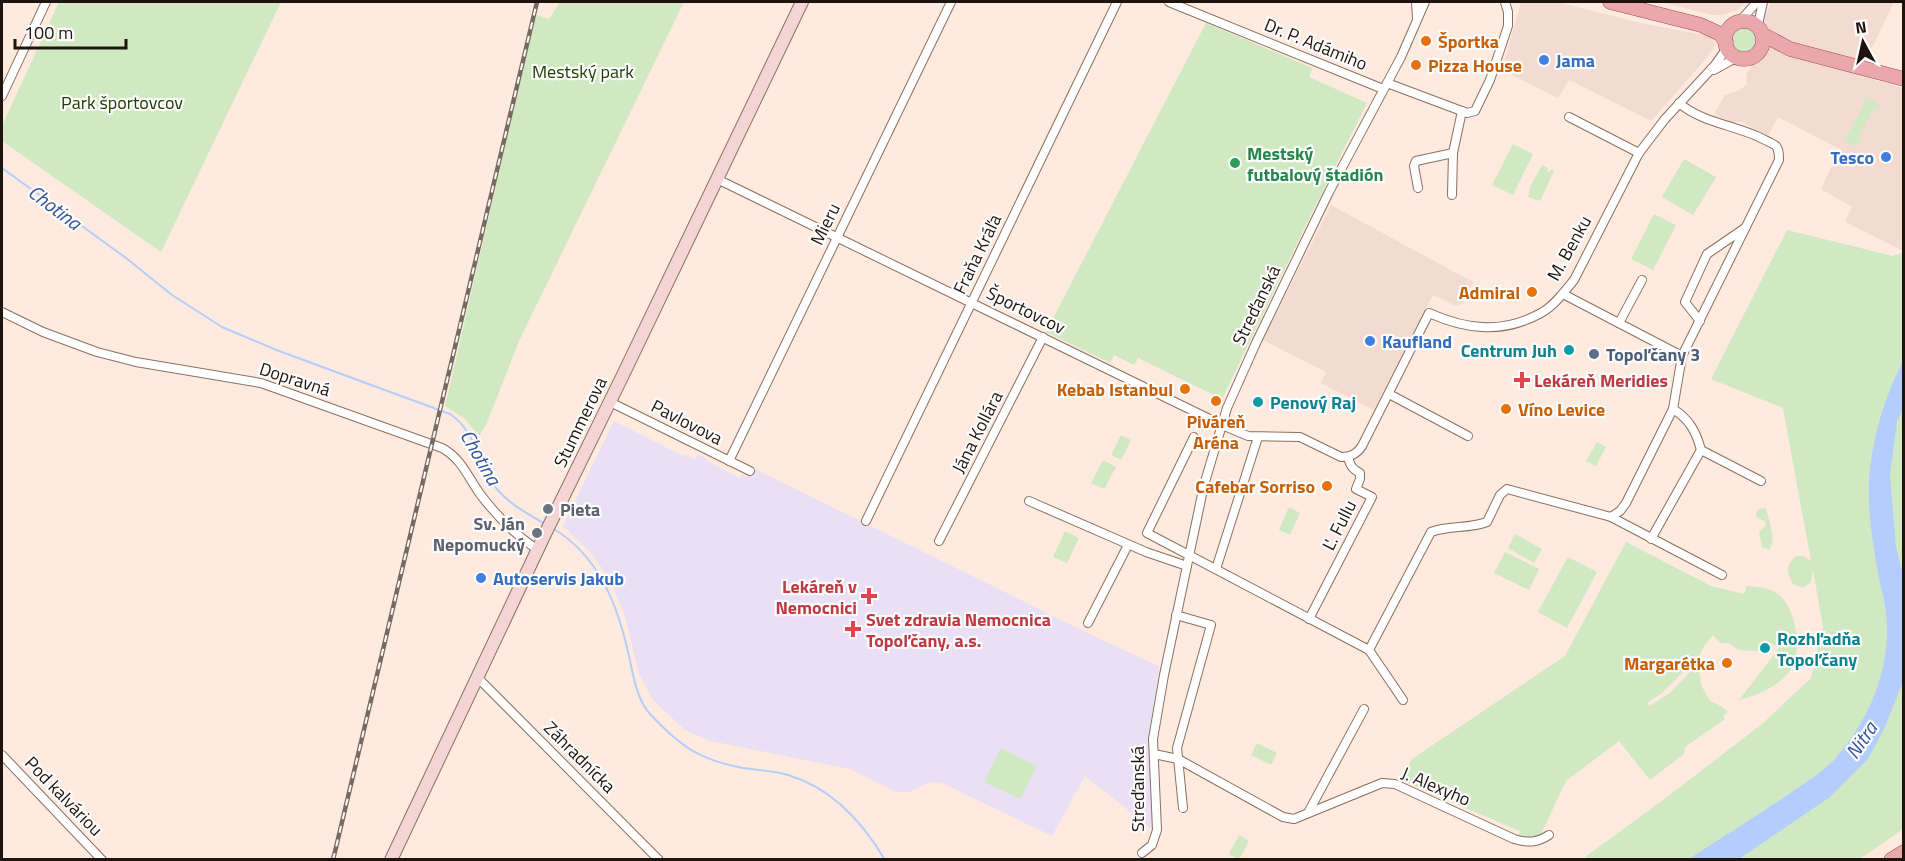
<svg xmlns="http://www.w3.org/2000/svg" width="1905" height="861" font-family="'Titillium Web',sans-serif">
<rect width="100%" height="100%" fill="#feeade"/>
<g fill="#f3dbd2">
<path d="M1521,2H1557L1645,24L1710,36L1716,44L1706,59L1651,121L1569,80L1558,98L1502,70Z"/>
<path d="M1660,2H1746L1737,10L1723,15H1713Z"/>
<path d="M1771,2H1894L1859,75L1903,88V249L1901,250L1845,222L1852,207L1821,189L1840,149L1778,117L1768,136L1742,122H1730L1714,114L1725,95L1740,90L1747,84L1746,75L1761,53L1765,51V16Z"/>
<path d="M1331,205L1473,282L1462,304L1456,306L1433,295L1374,410L1321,383L1326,372L1263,340Z"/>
</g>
<path fill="#eae0f5" d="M614,421L683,456L684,454L694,459V461L698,454L707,459V461L740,478L742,475L746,477L751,467L1106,642L1159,666L1149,751L1153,830L1085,776L1052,836L942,783L930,782L909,792H896L850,769L711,741L685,730L653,700L639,674L625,616L609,578L591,553L563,526Z"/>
<g fill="#d0e9c2">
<path d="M59,2H281L161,252L2,141V126Z"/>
<path d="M560,2H684L519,341L486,425L479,436L464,418L445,406L497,181L524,59L537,15L549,19Z"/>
<path d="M1206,23L1313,68L1309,77L1367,103L1307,223L1222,399L1138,358L1134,365L1114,355L1110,363L1046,332Z"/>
<circle cx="1744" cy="40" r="13"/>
<path d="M1863,97L1876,102L1880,108L1879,110L1874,108L1858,138L1862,142L1854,146L1845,141L1842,137L1846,138L1866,101L1862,98Z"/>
<path d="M1513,144L1533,154L1513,195L1492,185Z"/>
<path d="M1684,159L1716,177L1693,215L1662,197Z"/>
<path d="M1542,165L1548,168L1547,172H1549L1550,170L1554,171L1540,201L1528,197L1531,185Z"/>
<path d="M1654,214L1676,225L1653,270L1631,259Z"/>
<path d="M1787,230L1893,256L1903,252V829L1860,859L1581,860L1667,797L1762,724L1811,678L1823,627L1813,570L1811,582L1803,588L1793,584C1786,573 1786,563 1797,556H1804L1811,561L1783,408L1711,379Z"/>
<path d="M1121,435L1131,440L1121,460L1111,455Z"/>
<path d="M1597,442L1606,447L1596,466L1586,461Z"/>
<path d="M1103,460L1116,467L1104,489L1091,483Z"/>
<path d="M1289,507L1300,513L1290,535L1279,530Z"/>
<path d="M1765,508L1766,509C1769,521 1777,540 1769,550L1762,547L1759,532L1765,526L1766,522L1756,517V514L1759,509Z"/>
<path d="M1065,531L1079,538L1067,563L1053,557Z"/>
<path d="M1515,534L1542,549L1534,563L1508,548Z"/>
<path d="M1626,542L1711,586L1744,594L1747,586C1758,587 1769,587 1778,594C1796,608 1804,653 1790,671C1777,687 1758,695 1739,700L1780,647L1764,641L1757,651L1738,650L1729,643H1720L1713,635L1704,646L1699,656L1662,693L1647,703L1650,706L1671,692L1694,668L1695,670L1699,669L1701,685L1710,701L1721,706L1728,712L1723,716L1725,719L1685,747L1684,754L1650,780L1619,741L1566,781L1540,836L1531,841L1518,836L1520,831L1400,780L1412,759L1565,656Z"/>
<path d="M1505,552L1539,569L1529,590L1494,573Z"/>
<path d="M1568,557L1597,572L1567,628L1538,612Z"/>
<path d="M1257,743L1277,753L1271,765L1251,755Z"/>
<path d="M1001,748L1037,766L1020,799L984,782Z"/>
<path d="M1239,835L1249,841L1239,860L1229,854Z"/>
</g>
<path fill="#b5cdfd" d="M1903,361V409L1897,421L1890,475L1896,547L1903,574L1904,679L1885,727L1868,759L1830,797L1739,859H1689C1723,837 1758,815 1792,792C1806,782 1823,772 1835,759C1870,719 1892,667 1886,613C1885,601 1881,589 1879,578C1874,551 1869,523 1869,496C1868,451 1882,402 1903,361Z"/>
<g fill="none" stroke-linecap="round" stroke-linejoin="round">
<g stroke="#b5cdfd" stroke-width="2">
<path d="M2,168L126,258L172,295L222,327L279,351L450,414C476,431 478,464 496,488C509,504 528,514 545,524"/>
<path d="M552,528C599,555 618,606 629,656C633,675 637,701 651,715C681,747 700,760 743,768C758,770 774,771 788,775C832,788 862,821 885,860"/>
</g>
<g stroke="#8b6f5e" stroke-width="10">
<g id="street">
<path d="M1169,2L1383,89"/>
<path d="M1416,2L1417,19"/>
<path d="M1739,22L1757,2"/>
<path d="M1759,29V20L1763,2"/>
<path d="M1714,70L1732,60L1740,59"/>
<path d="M1387,83L1467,113L1475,111L1490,80L1508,26V12L1505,2"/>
<path d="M2,96L46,2"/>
<path d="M1679,103C1701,122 1733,125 1759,137C1764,140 1771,142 1776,146C1779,150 1779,154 1779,160L1682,356"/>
<path d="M1569,117L1639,153"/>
<path d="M717,179L1222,425L1248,436L1300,437L1341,457C1351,457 1357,454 1362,446L1429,313C1467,330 1503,334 1541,313C1554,306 1565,291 1574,280L1639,153L1665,119L1715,65L1727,48"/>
<path d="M1418,188L1414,166L1416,161L1453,153L1462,111"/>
<path d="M1452,195L1453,153"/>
<path d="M2,312L43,332L97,352L136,362L261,383L442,448C461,458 468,477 480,494C496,515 515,535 538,550"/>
<path d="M1700,321L1685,302L1707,254L1745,228"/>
<path d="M1619,323L1642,280"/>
<path d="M1389,394L1468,436"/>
<path d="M610,402L750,471"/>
<path d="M1673,409C1689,419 1696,431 1701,450L1761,481"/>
<path d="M1194,437L1147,533L1369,650L1431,532C1449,525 1469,529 1487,522L1500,495L1507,489L1611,517L1620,511L1626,503L1673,409L1682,356L1563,294"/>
<path d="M729,461L951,2"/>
<path d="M1029,501L1146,552L1187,566"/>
<path d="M1611,517L1722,575"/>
<path d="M866,521L1117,2"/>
<path d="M1651,539L1701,450"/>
<path d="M939,541L1043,337"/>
<path d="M1216,569L1258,437"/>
<path d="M1176,615L1211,625L1177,748L1183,808"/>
<path d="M1309,619L1372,497L1356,489L1360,479V473C1352,469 1350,465 1348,457"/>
<path d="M1088,623L1128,545"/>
<path d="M1369,650L1403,700"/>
<path d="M478,678L659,860"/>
<path d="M1154,754L1178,759L1283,817L1294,819L1382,783L1395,784L1514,839C1527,843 1537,843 1549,835"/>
<path d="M2,755L102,860"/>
<path d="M1309,811L1364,709"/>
<path d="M1142,853L1152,845L1157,830L1153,739L1164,675L1204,485L1227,408L1256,343L1329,192L1401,57L1425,2"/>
</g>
</g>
<g stroke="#8b6f5e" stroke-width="14">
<path id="secondary" d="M391,860L545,534L622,377L802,2"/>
</g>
<g stroke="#9a4e50" stroke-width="15">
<g id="primary">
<path d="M1610,2L1701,25L1720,34L1726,42"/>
<circle cx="1744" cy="40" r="19"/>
<path d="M1762,34L1790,49L1904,79"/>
<path d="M1891,860L1904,852"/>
</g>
</g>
<use href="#street" stroke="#fff" stroke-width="8"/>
<use href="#secondary" stroke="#f5d4d5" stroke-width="12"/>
<use href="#primary" stroke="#eba8ac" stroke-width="14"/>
<g stroke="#786a61" stroke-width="4.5">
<path id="rail" d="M333,860L537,2"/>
</g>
<use href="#rail" stroke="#fcfcfc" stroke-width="2" stroke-dasharray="7" stroke-linecap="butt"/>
</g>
<g fill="#e8710a" stroke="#fcfcfc" stroke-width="2">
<circle cx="1426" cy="41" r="6"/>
<circle cx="1416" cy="65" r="6"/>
<circle cx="1532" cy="292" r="6"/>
<circle cx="1185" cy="389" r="6"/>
<circle cx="1216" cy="401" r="6"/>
<circle cx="1506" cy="409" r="6"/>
<circle cx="1327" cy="486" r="6"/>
<circle cx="1727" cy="663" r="6"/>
</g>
<g fill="#3f7fe0" stroke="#fcfcfc" stroke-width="2">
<circle cx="1544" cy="60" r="6"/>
<circle cx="1886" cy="157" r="6"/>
<circle cx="1370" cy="341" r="6"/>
<circle cx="481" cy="578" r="6"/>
</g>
<circle fill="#2e9e5b" stroke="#fcfcfc" stroke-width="2" cx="1235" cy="163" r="6"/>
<g fill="#0f9aa8" stroke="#fcfcfc" stroke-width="2">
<circle cx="1569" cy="350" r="6"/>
<circle cx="1258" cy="402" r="6"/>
<circle cx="1765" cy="648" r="6"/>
</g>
<circle fill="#5c6f8a" stroke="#fcfcfc" stroke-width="2" cx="1594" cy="354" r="6"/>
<g fill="#e0444e" stroke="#fcfcfc" stroke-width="2">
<path d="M1519 371h6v6h6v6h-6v6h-6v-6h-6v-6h6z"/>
<path d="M866 587h6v6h6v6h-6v6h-6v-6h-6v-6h6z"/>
<path d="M850 620h6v6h6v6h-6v6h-6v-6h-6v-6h6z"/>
</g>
<g fill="#6b7280" stroke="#fcfcfc" stroke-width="2">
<circle cx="548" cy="509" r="6"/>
<circle cx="537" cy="533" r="6"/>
</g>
<g text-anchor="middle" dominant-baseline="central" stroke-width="4.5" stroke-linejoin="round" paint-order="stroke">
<g font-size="18" font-weight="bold" fill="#c56008" stroke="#fcfcfc" text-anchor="end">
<text x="1438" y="41" text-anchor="start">Športka</text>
<text x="1428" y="65" text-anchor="start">Pizza House</text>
<text x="1520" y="292">Admiral</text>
<text x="1173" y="389">Kebab Istanbul</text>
<text x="1518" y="409" text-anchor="start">Víno Levice</text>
<text x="1216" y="421" text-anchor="middle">Piváreň<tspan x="1216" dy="21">Aréna</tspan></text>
<text x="1315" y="486">Cafebar Sorriso</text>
<text x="1715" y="663">Margarétka</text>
</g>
<g font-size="18" fill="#1f140d" stroke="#fcfcfc">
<text transform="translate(1316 44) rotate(22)">Dr. P. Adámiho</text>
<text transform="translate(825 224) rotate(-64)">Mieru</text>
<text transform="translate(1569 248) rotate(-61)">M. Benku</text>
<text transform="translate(977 254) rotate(-64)">Fraňa Kráľa</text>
<text transform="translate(1256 305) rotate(-64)">Streďanská</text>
<text transform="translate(1026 310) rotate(26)">Športovcov</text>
<text transform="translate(295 379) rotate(18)">Dopravná</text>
<text transform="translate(580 422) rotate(-64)">Stummerova</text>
<text transform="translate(687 422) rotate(27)">Pavlovova</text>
<text transform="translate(977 432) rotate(-63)">Jána Kollára</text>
<text transform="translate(1339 525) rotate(-63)">Ľ. Fullu</text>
<text transform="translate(580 757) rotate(45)">Záhradnícka</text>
<text transform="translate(1436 786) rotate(23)">J. Alexyho</text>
<text transform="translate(1137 789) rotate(-90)">Streďanská</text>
<text transform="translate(64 796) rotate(46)">Pod kalváriou</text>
</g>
<g font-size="18" font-weight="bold" fill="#366cbe" stroke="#fcfcfc" text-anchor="start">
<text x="1556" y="60">Jama</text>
<text x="1874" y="157" text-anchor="end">Tesco</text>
<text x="1382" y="341">Kaufland</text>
<text x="493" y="578">Autoservis Jakub</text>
</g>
<g font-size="18" fill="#1f4000" stroke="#fcfcfc">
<text x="583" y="71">Mestský park</text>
<text x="122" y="102">Park športovcov</text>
</g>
<g font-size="18" font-weight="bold" fill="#27864d" stroke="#fcfcfc" text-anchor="start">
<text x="1247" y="153">Mestský<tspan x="1247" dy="21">futbalový štadión</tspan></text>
</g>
<g font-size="18" font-weight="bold" fill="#0d838f" stroke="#fcfcfc" text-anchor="start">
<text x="1557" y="350" text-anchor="end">Centrum Juh</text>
<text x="1270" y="402">Penový Raj</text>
<text x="1777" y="638">Rozhľadňa<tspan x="1777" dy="21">Topoľčany</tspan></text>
</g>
<g font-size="18" font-weight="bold" fill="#4e5e75" stroke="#fcfcfc" text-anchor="start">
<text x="1606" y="354">Topoľčany 3</text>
</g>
<g font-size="18" font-weight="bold" fill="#be3a42" stroke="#fcfcfc" text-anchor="start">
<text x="1534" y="380">Lekáreň Meridies</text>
<text x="857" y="586" text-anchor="end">Lekáreň v<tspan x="857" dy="21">Nemocnici</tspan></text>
<text x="866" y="619">Svet zdravia Nemocnica<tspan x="866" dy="21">Topoľčany, a.s.</tspan></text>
</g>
<g font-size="18" font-weight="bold" fill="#5b616d" stroke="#fcfcfc" text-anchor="start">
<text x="560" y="509">Pieta</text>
<text x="525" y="523" text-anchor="end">Sv. Ján<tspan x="525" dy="21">Nepomucký</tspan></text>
</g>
<g font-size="20" font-style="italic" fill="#33549a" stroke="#fcfcfc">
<text transform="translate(55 207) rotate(37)">Chotina</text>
<text transform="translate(481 457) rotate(60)">Chotina</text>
<text transform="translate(1861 740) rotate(-56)">Nitra</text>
</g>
</g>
<rect width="1905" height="861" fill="none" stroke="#1f140d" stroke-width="6"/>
<g transform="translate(1863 42) rotate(352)" stroke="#fcfcfc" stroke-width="4.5" paint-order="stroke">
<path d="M0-4.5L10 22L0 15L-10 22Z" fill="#1f140d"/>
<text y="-9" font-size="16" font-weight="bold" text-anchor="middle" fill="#1f140d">N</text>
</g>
<path d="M15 39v9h111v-9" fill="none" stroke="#1f140d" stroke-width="3"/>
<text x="24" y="39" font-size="18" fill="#1f140d" stroke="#fcfcfc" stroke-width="4.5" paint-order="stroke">100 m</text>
</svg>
